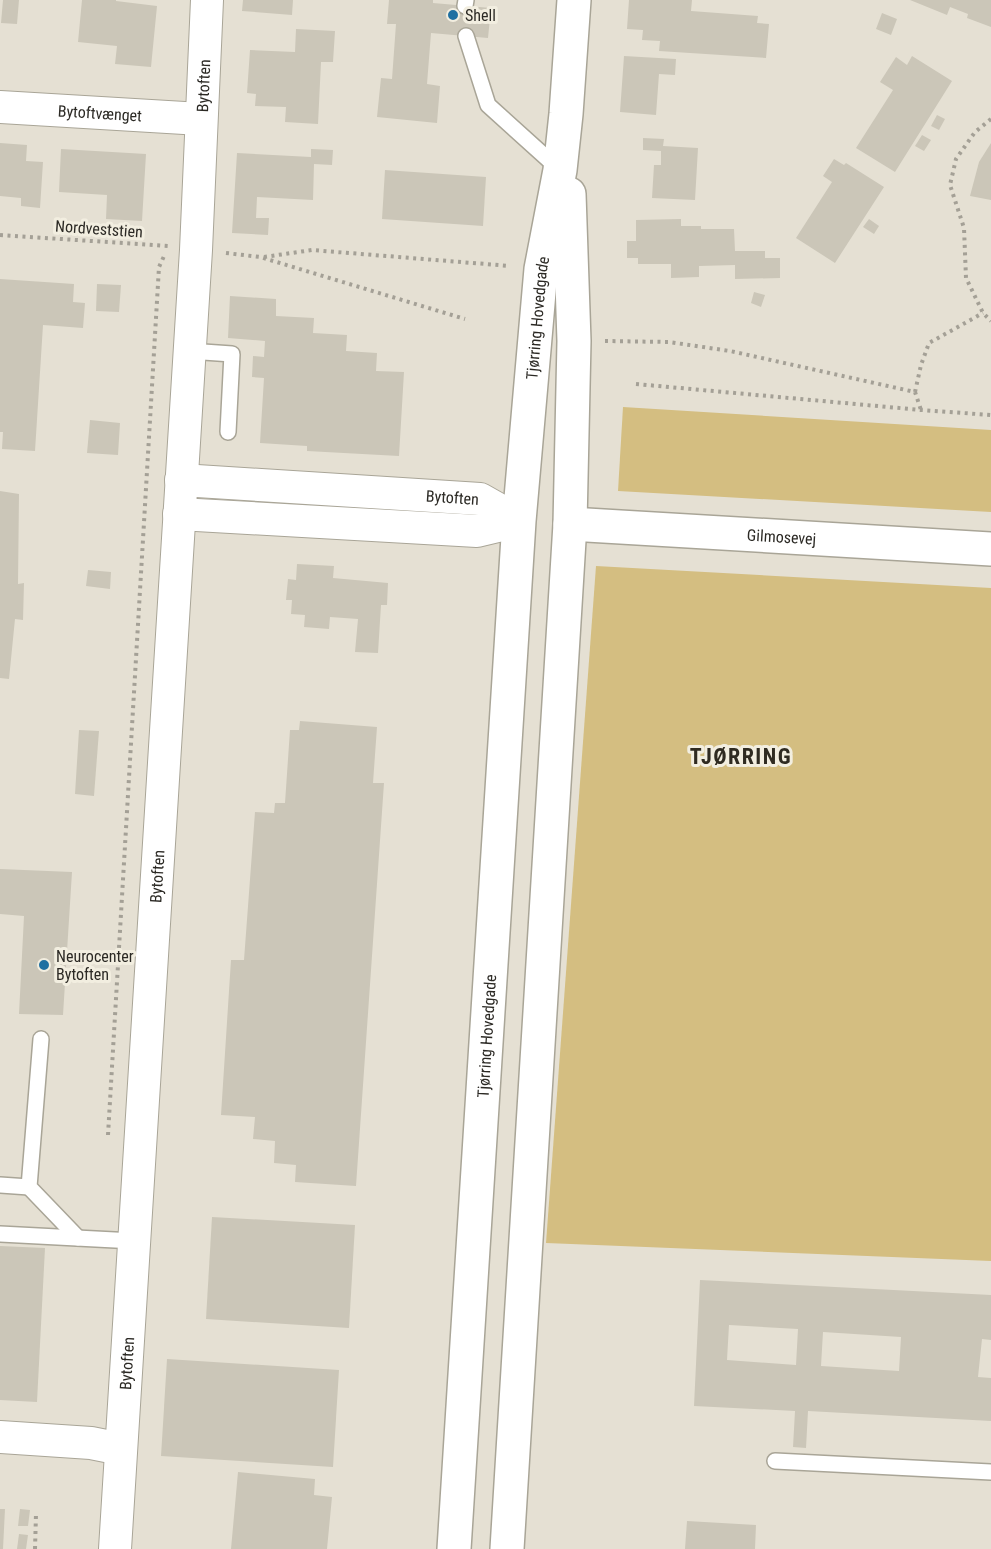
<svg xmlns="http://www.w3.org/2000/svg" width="991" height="1549" font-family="'Roboto Condensed',sans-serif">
<rect width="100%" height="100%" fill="#e5e0d3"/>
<g fill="#d4be81">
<path d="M623,407L991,430V512L618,491Z"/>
<path d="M596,566L991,588V1261L546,1243Z"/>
</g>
<g fill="#cbc6b8" fill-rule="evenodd">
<path d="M3,0H19L17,24L1,23Z"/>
<path d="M82,0H116V1L157,6L151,67L115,64L117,46L78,42Z"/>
<path d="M243,0H293L292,15L242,11Z"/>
<path d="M389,0H433V3L491,8L488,38L431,33L427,84L440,86L437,123L377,117L381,78L392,79L396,24H387Z"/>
<path d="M629,0H692L691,11L758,16L757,23L769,24L766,58L659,51L660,41L642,40L643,30L627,29Z"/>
<path d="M910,0H991V27L967,18L968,14L950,7L947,15Z"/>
<path d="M882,13L897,19L891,35L876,29Z"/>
<path d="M296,29L335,31L333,62H321L318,124L285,122L286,107L255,106L256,94L247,93L250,50L295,52Z"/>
<path d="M624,56L676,59L675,75L659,74L656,115L620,112Z"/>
<path d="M912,56L952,81L895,172L856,148L893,90L880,82L896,57L907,65Z"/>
<path d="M937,115L945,119L939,130L931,126Z"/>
<path d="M922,135L931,140L924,151L915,146Z"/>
<path d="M643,138L664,139L663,146L698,148L695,200L652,198L654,165H661V151L643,150Z"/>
<path d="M0,143L27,145L26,161L43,162L40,208L21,206V198L0,196Z"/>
<path d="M991,143V200L970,196L979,162Z"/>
<path d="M61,149L146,154L142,221L106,219L107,195L59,192Z"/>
<path d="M311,149L333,150L332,165L314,164L313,200L257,197L256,218H269L268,235L232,233L237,153L311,157Z"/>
<path d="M834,159L844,165L846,163L884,187L835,263L796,238L832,182L823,176Z"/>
<path d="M385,170L486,177L483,226L382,219Z"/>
<path d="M681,219V226H701V229H734L735,251H765V258H780V278L735,279V265L699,266V277L671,278V264H638V258H627V241H636V220Z"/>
<path d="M869,219L879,226L874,234L863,227Z"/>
<path d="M0,279L74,284L73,302L85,303L83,328L43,325L35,451L2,449L3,432H0Z"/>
<path d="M97,284L121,285L119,312L96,311Z"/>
<path d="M754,292L765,295L761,307L751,303Z"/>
<path d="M230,296L276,299V316L314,318L313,333L347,335L346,351L377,353L376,371L404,372L399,456L307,451V446L260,443L264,378L252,377L253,356L264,357L265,341L228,338Z"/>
<path d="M90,420L120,423L118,455L87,453Z"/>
<path d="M0,491L19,494L18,584L24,583L23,620L15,619L9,679L0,678Z"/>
<path d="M297,564L334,566L333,578L388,583L387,605H381L378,653L355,652L358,619L330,617L329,629L304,627L305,615L291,614L292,600H286L288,579L296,580Z"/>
<path d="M88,570L111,572L110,589L86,586Z"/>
<path d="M300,721L377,727L373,783H384L356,1186L295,1182L296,1165L274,1163L275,1141L253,1139L255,1117L221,1115L231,960H244L255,812L274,813L275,803H285L290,730H299Z"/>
<path d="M79,730L99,731L94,796L75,794Z"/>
<path d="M0,869L72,872L63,1015L19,1014L24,916L0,914Z"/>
<path d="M212,1217L355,1225L349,1328L206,1319Z"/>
<path d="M0,1246L45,1248L37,1402L0,1400Z"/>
<path d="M700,1280L991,1295V1340L982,1339L978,1377L991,1378V1421L808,1411L806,1448L793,1447L795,1411L694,1406ZM729,1325L798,1329L796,1365L727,1360ZM823,1332L901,1337L899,1371L821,1366Z"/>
<path d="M167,1359L339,1370L333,1467L161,1456Z"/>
<path d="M238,1472L315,1479L314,1495L332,1497L327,1549H231Z"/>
<path d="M0,1509H5L3,1549H0Z"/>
<path d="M20,1509L30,1510L28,1526H18Z"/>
<path d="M687,1521L756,1525L755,1549H685Z"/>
<path d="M19,1534L28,1535L26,1549H17Z"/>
</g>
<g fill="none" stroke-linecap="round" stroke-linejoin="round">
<g stroke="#a9a597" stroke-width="18">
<g id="service">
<path d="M465,6L466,0"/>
<path d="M466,36L488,105L560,170"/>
<path d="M189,351L232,354L228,432"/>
<path d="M41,1039L29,1187L78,1238"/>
<path d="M0,1185L29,1187"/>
<path d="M0,1234L134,1241"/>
<path d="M775,1461L991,1472"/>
</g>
</g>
<g stroke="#a9a597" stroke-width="34">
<g id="minor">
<path id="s1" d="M0,107L201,119"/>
<path id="s2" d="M181,480L480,499L519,521"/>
<path d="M179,514L477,531L519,521"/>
<path d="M0,1437L91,1443L121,1449"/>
<path id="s3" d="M115,1549L196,250L207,0"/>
</g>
</g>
<g stroke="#a9a597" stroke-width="36">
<g id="tertiary">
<path id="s4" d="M570,524L991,549"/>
</g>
</g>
<g stroke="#a9a597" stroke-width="36">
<g id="secondary">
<path id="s5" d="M454,1549L519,521L541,269L560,170L566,114L574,0"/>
<path d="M507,1549L570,524L574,341L569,194"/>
</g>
</g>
<g stroke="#a4a096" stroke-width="4" stroke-dasharray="3 4.5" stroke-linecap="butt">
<path d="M991,119L975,132L956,159L950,185L964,228L966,278L983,313L991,321"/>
<path d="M0,235L168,246"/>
<path d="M226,253L260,257L465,319"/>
<path d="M264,257L312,250L510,266"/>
<path d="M605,341L669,342L730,351L915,392L921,410"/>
<path d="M636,384L921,410L991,415"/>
<path d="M915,392L921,365L929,343L983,313"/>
<path d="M108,1135L159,267L165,254"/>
<path d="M35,1549L36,1514"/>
</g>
<use href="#service" stroke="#fff" stroke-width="15"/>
<use href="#minor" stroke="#fff" stroke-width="32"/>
<use href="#tertiary" stroke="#fff" stroke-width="33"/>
<use href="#secondary" stroke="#fff" stroke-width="33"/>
</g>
<g fill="#2070a1" stroke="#f2eee0" stroke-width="2">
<circle cx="453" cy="15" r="6"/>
<circle cx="44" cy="965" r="6"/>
</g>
<g text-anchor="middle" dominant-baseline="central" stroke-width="6" stroke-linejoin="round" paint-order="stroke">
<g font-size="16" fill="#2b2924" stroke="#f2eee0" text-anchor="start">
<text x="465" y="15">Shell</text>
<text x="56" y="956">Neurocenter<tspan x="56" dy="18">Bytoften</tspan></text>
</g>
<g font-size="16" fill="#2b2924" stroke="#f2eee0">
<text stroke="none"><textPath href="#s3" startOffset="1466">Bytoften</textPath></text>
<text stroke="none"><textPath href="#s1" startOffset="100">Bytoftvænget</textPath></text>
<text transform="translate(99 229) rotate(4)">Nordveststien</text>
<text stroke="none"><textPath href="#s5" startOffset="1234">Tjørring Hovedgade</textPath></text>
<text stroke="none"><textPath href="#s2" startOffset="272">Bytoften</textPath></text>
<text stroke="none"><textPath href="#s4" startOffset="212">Gilmosevej</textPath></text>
<text stroke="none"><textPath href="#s3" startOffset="674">Bytoften</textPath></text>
<text stroke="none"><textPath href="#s5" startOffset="514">Tjørring Hovedgade</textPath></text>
<text stroke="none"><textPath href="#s3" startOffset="186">Bytoften</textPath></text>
</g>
<g font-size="22" font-weight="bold" letter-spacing="1.5" fill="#2f2b21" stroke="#f2eee0">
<text x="741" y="756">TJØRRING</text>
</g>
</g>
</svg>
